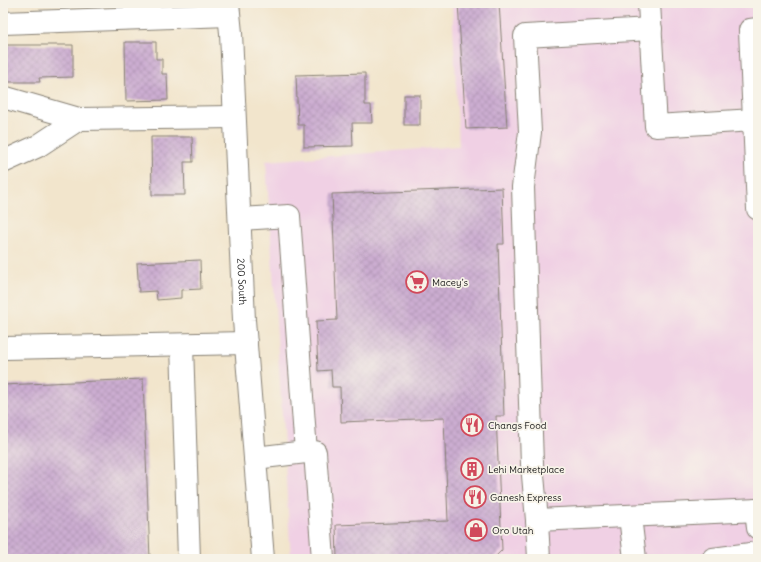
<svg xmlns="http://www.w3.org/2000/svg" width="761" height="562" font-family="Delius,sans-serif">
<defs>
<pattern id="building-cross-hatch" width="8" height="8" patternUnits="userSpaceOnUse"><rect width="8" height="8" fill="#ccadd1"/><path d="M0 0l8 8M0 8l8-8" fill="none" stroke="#af94b3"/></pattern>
</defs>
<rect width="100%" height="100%" fill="#f7f3e8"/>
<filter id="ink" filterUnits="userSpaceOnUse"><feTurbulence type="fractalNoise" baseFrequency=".025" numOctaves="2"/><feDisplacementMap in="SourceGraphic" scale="8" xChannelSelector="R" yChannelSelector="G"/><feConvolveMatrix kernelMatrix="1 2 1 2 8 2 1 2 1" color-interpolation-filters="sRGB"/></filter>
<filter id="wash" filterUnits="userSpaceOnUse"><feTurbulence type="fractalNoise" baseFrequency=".012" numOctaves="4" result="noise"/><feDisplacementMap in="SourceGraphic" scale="16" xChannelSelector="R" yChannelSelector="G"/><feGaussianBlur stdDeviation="0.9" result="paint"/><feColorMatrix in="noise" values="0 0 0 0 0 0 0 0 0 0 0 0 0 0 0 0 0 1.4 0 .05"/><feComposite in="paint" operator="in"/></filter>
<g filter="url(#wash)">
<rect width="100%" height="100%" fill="#f2e5cc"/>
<path fill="#f0d0e4" d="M452,3H758V559H291L266,161L459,146Z"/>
<g id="blocks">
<g fill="url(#building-cross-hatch)">
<path d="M458,3H499L507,127L466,129Z"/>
<path d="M125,42H156V59H162V74H167L168,100L126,101Z"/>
<path d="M3,45H73V77L39,78L40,82H3Z"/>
<path d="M365,73V105H371L372,123H352L353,146L304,147V125H298L296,75Z"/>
<rect x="404" y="95" width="16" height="30"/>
<path d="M151,137H192L193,162H184L185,195H152Z"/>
<path d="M502,188L504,244H498L504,416H496L502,550L493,559H337L336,525L448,521L444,418L341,422L340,387H332L331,370L318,371L316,321L337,320L332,194Z"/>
<path d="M200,260L201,289L181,290V298L157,300L156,291L139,292L137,263Z"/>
<path d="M143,379L150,559H3V385Z"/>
</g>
</g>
</g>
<g filter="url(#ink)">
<use href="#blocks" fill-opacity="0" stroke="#878074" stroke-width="1"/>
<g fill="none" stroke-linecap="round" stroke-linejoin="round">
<g stroke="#878074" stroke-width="24">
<g id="minor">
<path id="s1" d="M228,3L231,33L244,320L263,559"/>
<path d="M649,3L656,126L754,120"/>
<path d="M3,23L229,15"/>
<path d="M758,29L750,30L758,209"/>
<path d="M3,97L79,119L234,117"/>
<path d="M3,162L38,146L79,119"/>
<path d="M240,219L289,216L306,452H315L323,559"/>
<path d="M182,345L189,559"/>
<path d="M3,348H5L246,343"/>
<path d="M255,458L306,452"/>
<path d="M756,510L758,528"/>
<path d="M630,516L635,559"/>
<path d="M537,520L758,510"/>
<path d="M539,559L537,520L532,464L523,187L530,132L525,36L651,29"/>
<path d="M713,559L758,553"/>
</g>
</g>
<use href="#minor" stroke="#fff" stroke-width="22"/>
</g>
</g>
<defs>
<g id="supermarket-ring" transform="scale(1.15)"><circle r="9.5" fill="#f7f3e8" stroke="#d1495b" stroke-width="1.5"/><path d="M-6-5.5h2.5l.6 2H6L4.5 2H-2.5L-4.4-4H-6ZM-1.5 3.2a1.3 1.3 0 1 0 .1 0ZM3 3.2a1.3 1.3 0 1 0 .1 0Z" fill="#d1495b"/></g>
<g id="restaurant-ring" transform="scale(1.15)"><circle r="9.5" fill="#f7f3e8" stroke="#d1495b" stroke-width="1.5"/><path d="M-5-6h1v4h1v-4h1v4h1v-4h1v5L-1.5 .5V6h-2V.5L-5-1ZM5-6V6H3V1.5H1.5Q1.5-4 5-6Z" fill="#d1495b"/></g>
<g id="building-ring" transform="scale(1.15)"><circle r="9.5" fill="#f7f3e8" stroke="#d1495b" stroke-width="1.5"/><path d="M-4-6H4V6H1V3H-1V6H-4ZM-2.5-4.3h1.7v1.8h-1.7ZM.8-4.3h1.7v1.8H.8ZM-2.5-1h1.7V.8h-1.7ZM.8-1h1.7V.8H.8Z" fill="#d1495b"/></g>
<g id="shop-ring" transform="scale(1.15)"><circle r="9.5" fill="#f7f3e8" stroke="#d1495b" stroke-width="1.5"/><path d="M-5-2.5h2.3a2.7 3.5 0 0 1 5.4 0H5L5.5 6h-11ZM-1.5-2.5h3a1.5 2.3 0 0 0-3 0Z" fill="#d1495b"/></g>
</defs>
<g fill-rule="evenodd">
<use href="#supermarket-ring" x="417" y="282"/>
<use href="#restaurant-ring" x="472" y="425"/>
<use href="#building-ring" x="472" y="469"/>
<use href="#restaurant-ring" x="475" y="497"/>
<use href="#shop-ring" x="476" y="530"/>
</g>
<g text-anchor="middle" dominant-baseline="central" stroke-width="3.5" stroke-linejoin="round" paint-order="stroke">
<g font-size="10" fill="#1c1c1c" stroke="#f7f3e8">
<text stroke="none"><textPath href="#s1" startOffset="279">200 South</textPath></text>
</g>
<g font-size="10" fill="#1c1c1c" stroke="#f7f3e8" text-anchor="start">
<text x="432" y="282">Macey's</text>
<text x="488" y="425">Changs Food</text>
<text x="488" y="469">Lehi Marketplace</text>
<text x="490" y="497">Ganesh Express</text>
<text x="492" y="530">Oro Utah</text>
</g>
</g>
<rect width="761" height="562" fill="none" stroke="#f7f3e8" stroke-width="16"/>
</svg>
